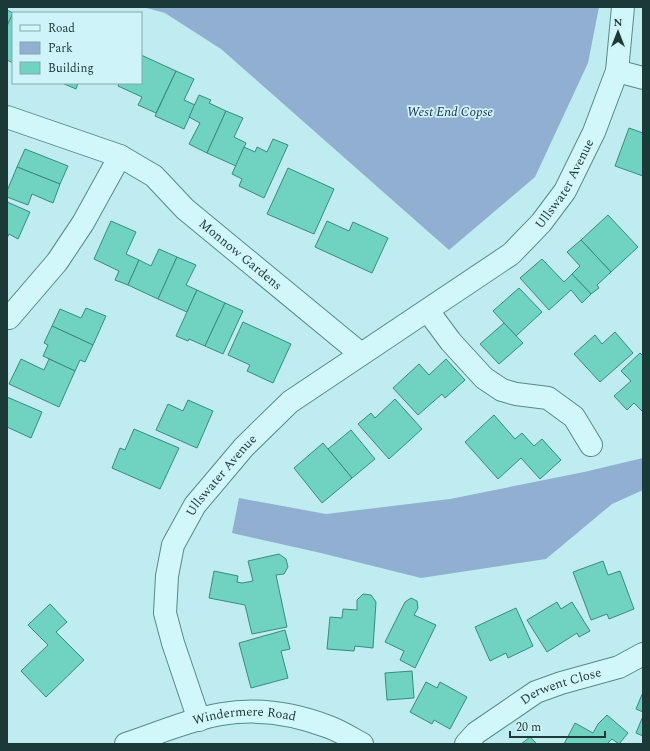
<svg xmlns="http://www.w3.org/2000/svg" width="650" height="751" font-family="Spectral,serif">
<rect width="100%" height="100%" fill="#beecf1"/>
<g fill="#91afd0">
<path d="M143,7H599L588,63L535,177L449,250L221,49L165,13Z"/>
<path d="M643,458V490L612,504L546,559L421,578L321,553L232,533L239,498L326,514L450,499L584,472Z"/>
</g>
<g fill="#70d2c1" stroke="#398c7b">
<path d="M7,10L13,13L7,26Z"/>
<path d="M13,13V63L7,60V26Z"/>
<path d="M141,55L176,71L156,113L138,105L142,97L118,86L119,83H141Z"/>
<path d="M176,71L194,79L184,100L195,105L184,129L155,116Z"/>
<path d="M62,83H78L76,89Z"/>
<path d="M199,95L211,100L209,103L226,111L207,153L189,144L200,123L189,117Z"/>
<path d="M226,111L243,118L234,137L246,143L236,166L207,153Z"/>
<path d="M629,128L643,133V176L615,166Z"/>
<path d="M273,139L288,145L264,198L239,186L242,179L232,174L244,147L255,152L257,147L267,152Z"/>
<path d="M25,149L68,166L60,184L17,167Z"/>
<path d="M17,167L60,184L53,203L32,194L28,205L7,197V191Z"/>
<path d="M288,168L334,189L314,234L267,214Z"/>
<path d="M7,202L30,212L18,239L9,234L7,238Z"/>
<path d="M608,215L638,247L611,272L581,240Z"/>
<path d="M111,221L136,232L126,254L139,260L128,285L115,280L119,271L94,259Z"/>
<path d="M327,221L349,231L353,222L388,238L372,273L315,247Z"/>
<path d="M581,240L611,272L597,285L599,288L591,294L572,274L580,266L567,252Z"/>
<path d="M159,249L177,257L158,299L128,285L139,260L151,266Z"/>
<path d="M177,257L196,265L186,285L197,290L187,312L158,299Z"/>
<path d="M542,259L564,282L572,274L591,294L582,303L571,290L549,310L520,278Z"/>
<path d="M519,288L542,312L516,336L493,311Z"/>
<path d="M197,290L225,303L205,346L189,339L188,341L176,336Z"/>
<path d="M225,303L243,311L223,354L205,346Z"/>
<path d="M86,308L106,316L93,345L52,326L60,309L81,318Z"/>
<path d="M243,322L291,344L273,383L247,371L250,365L228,355Z"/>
<path d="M504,323L523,343L499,364L480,344Z"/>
<path d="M52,326L93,345L85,362L80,360L75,371L43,356L48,345L44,343Z"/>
<path d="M615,332L633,353L600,382L574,354L595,335L602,344Z"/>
<path d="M640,353L643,356V412L634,403L627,410L614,396L631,381L621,371Z"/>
<path d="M21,359L44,370L49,359L75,371L59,407L9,384Z"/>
<path d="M446,359L465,380L445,398L442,394L418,415L393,388L419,364L429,375Z"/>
<path d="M7,397L42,412L31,438L7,427Z"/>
<path d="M395,399L422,429L389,459L358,424L371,413L375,418Z"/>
<path d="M188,400L213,411L197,448L156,430L168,404L183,411Z"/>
<path d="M494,415L515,439L522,433L534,446L542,439L561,460L540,479L521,458L498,479L465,442Z"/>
<path d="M134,429L179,448L160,489L112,468L120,448L125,450Z"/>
<path d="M351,430L375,459L352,478L328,449Z"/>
<path d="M323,443L352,478L322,503L294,468Z"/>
<path d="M279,554L286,559L288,567L284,574L276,575L287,627L252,634L245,605L209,598L214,571L238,576L237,582L242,583L253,581L248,561Z"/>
<path d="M603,561L608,575L620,571L634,609L609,619L607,614L591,620L573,572Z"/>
<path d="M363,594L371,595L376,602L373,648L355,646L354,651L327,649L330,617L342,618L343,609L357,610V600Z"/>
<path d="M411,598L417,601L418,608L414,615L436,625L415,668L400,660L404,651L385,642L405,602Z"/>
<path d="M557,602L561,609L572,602L590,631L579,637L577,633L547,652L527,620Z"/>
<path d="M50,604L67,622L56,632L84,660L46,697L21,671L48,645L28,625Z"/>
<path d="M516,608L533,646L508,658L506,653L490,661L475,627Z"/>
<path d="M285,630L290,649L281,651L288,678L251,688L239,643Z"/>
<path d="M412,671L414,698L387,700L385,673Z"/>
<path d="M426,682L437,688L440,682L467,697L450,729L434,720L432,724L410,712Z"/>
<path d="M643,692V712L636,709Z"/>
<path d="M607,715L628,733L619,744L612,739L607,744H564L575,723L593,733L598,724Z"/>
<path d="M643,716V736L636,733Z"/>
<path d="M530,737L537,744H521Z"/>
</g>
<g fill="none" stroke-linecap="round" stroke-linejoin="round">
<g stroke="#558b87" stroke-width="24">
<g id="street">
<path d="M617,71L643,78"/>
<path id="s1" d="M7,117L120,156L154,176L185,209L361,354"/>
<path d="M428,311L451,342L484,378L502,390L516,394L548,398L574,417L591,445"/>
<path d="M7,317L9,318L57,262L83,223L120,156"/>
<path id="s2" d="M199,720L173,643L165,613L167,576L173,545L195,505L244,447L290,402L511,254L541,223L565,191L594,132L617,71L623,7"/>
<path id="s3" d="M126,744C156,734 191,719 222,714C258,708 295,714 329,727C340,731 351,738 362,744"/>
<path id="s4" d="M466,744L476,733L536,692L561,683L619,667L643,654"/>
</g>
</g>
<use href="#street" stroke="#d2f7fb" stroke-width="22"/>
</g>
<g text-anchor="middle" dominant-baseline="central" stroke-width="3.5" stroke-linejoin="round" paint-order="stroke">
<g font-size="13" font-style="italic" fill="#203357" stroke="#cef3f8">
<text x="450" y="112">West End Copse</text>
</g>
<g font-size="13" fill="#1b3936" stroke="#cef3f8">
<text stroke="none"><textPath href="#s2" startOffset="722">Ullswater Avenue</textPath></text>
<text stroke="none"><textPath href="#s1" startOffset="276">Monnow Gardens</textPath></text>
<text stroke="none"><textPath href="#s2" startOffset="266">Ullswater Avenue</textPath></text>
<text stroke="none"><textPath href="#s4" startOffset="113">Derwent Close</textPath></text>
<text stroke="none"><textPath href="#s3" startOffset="123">Windermere Road</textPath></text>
</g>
</g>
<rect width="650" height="751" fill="none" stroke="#1b3936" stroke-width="16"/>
<rect x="12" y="12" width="130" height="72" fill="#cef3f8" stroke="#86a9aa"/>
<rect x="20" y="25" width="20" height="6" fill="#d2f7fb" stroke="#86a9aa"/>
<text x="48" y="32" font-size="12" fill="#1b3936">Road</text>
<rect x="20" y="42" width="20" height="12" fill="#91afd0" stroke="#86a9aa"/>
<text x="48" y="52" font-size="12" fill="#1b3936">Park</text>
<rect x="20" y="62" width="20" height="12" fill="#70d2c1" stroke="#86a9aa"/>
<text x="48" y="72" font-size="12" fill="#1b3936">Building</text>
<g transform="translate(618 32)" stroke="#cef3f8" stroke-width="3" paint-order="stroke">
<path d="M0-3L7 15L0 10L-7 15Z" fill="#1b3936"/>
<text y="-6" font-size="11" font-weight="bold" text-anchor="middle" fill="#1b3936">N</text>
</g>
<path d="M510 731v6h95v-6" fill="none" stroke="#1b3936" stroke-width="2"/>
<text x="516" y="731" font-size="12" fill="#1b3936" stroke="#cef3f8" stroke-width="3" paint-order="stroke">20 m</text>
</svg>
